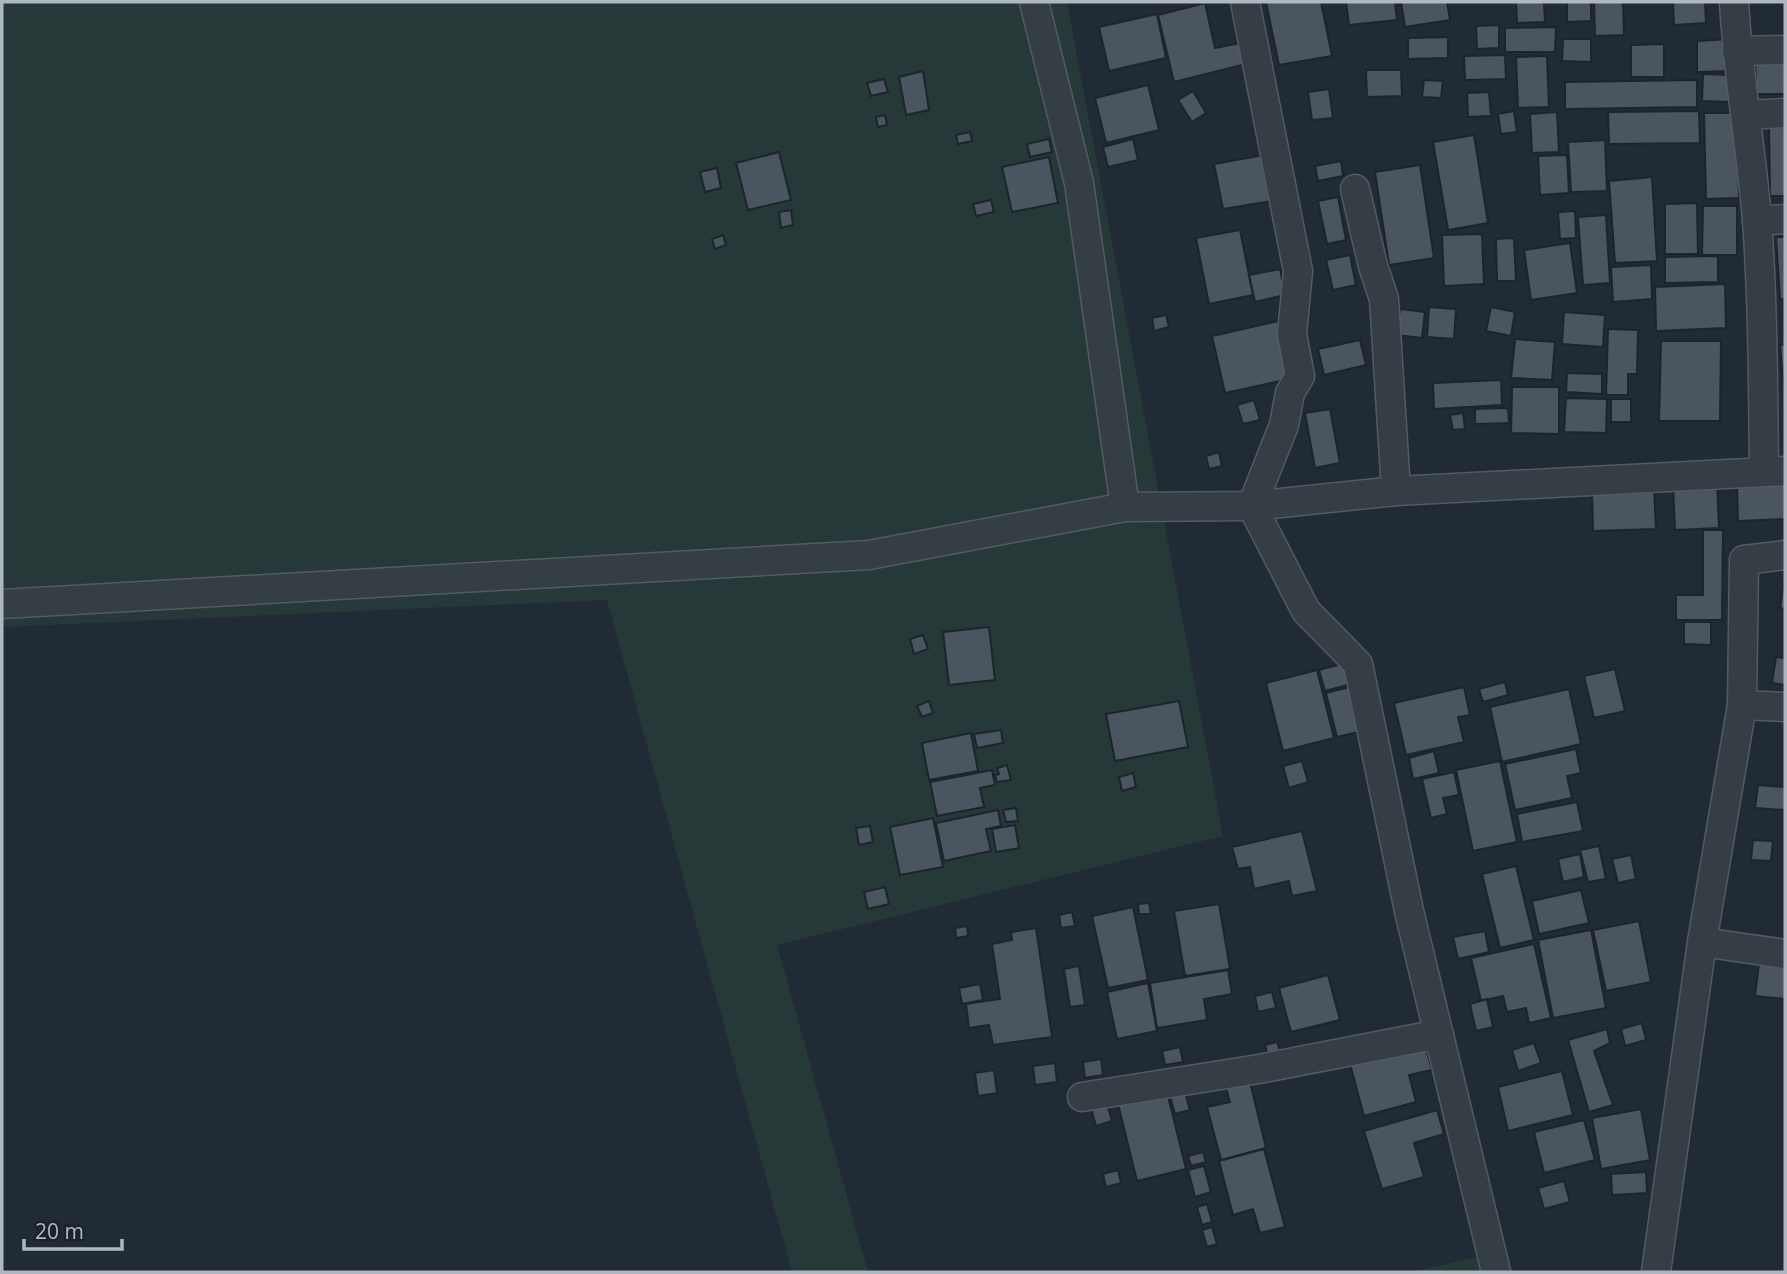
<svg xmlns="http://www.w3.org/2000/svg" width="1787" height="1274" font-family="'Open Sans',sans-serif">
<rect width="100%" height="100%" fill="#212b35"/>
<g fill="#263938">
<path d="M2,2H1067L1223,836L777,945L868,1272H792L607,600L2,627Z"/>
<path d="M1487,1255L1491,1272H1411Z"/>
</g>
<g fill="#4a5560" stroke="#1c242c" stroke-width="2">
<path d="M1266,2H1321L1332,56L1279,65Z"/>
<path d="M1346,2H1395L1397,20L1349,25Z"/>
<path d="M1401,2H1447L1450,20L1405,27Z"/>
<path d="M1516,2H1544L1545,22L1517,23Z"/>
<path d="M1567,2H1591V21L1567,22Z"/>
<path d="M1594,2H1623L1624,35L1595,36Z"/>
<path d="M1673,2H1705L1706,23L1674,25Z"/>
<path d="M1205,3L1215,48L1245,42L1250,63L1174,82L1158,15Z"/>
<path d="M1157,14L1166,58L1109,71L1099,27Z"/>
<path d="M1499,25V48L1477,49L1476,26Z"/>
<path d="M1556,27L1555,52H1505V28Z"/>
<path d="M1448,37V58L1408,59V38Z"/>
<path d="M1563,39H1591V62L1562,61Z"/>
<path d="M1730,39V71L1697,72V41Z"/>
<path d="M1664,44V77H1631V45Z"/>
<path d="M1755,54H1785V94H1756Z"/>
<path d="M1505,55L1506,79L1465,80L1464,56Z"/>
<path d="M1547,56L1549,107L1518,108L1516,57Z"/>
<path d="M1366,70H1401L1402,96L1367,97Z"/>
<path d="M923,71L929,110L906,115L899,77Z"/>
<path d="M1703,74L1732,75L1731,102L1702,101Z"/>
<path d="M884,79L888,92L871,96L867,83Z"/>
<path d="M1424,80L1443,81L1441,98L1422,97Z"/>
<path d="M1697,80V107L1565,109V82Z"/>
<path d="M1148,85L1159,130L1106,143L1095,98Z"/>
<path d="M1329,89L1333,118L1312,120L1308,92Z"/>
<path d="M1193,91L1206,113L1192,122L1178,100Z"/>
<path d="M1489,92L1491,116L1468,117L1467,93Z"/>
<path d="M1514,111L1517,132L1501,134L1498,114Z"/>
<path d="M1699,111L1700,143L1609,144L1608,112Z"/>
<path d="M1557,112L1559,152L1532,153L1530,114Z"/>
<path d="M1704,113H1737L1739,198L1706,199Z"/>
<path d="M885,115L887,125L878,127L876,117Z"/>
<path d="M1769,128H1785V196H1770Z"/>
<path d="M970,132L972,141L958,144L956,135Z"/>
<path d="M1474,135L1488,223L1448,230L1433,142Z"/>
<path d="M1049,139L1052,152L1030,157L1027,144Z"/>
<path d="M1133,139L1138,160L1108,167L1103,147Z"/>
<path d="M1605,140L1607,191L1571,192L1568,142Z"/>
<path d="M779,152L791,200L748,210L736,163Z"/>
<path d="M1264,155L1272,201L1223,209L1214,164Z"/>
<path d="M1567,155L1569,193L1540,195L1538,156Z"/>
<path d="M1049,157L1058,203L1012,212L1002,167Z"/>
<path d="M1341,161L1343,176L1318,181L1315,166Z"/>
<path d="M1420,165L1434,258L1389,265L1375,172Z"/>
<path d="M717,168L721,188L705,192L700,172Z"/>
<path d="M1652,177L1657,261L1615,263L1609,181Z"/>
<path d="M1338,197L1346,240L1327,244L1318,201Z"/>
<path d="M991,200L994,212L976,216L973,204Z"/>
<path d="M1697,203L1698,254H1665V204Z"/>
<path d="M1703,206H1737V255H1702Z"/>
<path d="M791,210L793,225L781,228L779,212Z"/>
<path d="M1575,211L1576,238L1560,239L1558,212Z"/>
<path d="M1606,215L1610,283L1583,285L1578,217Z"/>
<path d="M1240,230L1253,295L1209,304L1196,238Z"/>
<path d="M1482,234L1484,284L1444,286L1442,235Z"/>
<path d="M723,235L726,245L715,249L712,239Z"/>
<path d="M1776,237H1785V299H1780Z"/>
<path d="M1514,238L1516,281H1497L1496,239Z"/>
<path d="M1570,243L1577,293L1531,300L1524,250Z"/>
<path d="M1350,255L1356,285L1333,290L1326,260Z"/>
<path d="M1718,256V282L1665,283V257Z"/>
<path d="M1651,265L1652,299L1613,302L1611,267Z"/>
<path d="M1280,269L1285,295L1255,302L1249,275Z"/>
<path d="M1725,284L1726,328L1656,331L1655,287Z"/>
<path d="M1429,307L1456,309L1454,339L1427,337Z"/>
<path d="M1491,307L1515,312L1511,336L1486,331Z"/>
<path d="M1400,309L1425,312L1422,338L1397,335Z"/>
<path d="M1564,312L1605,315L1603,347L1562,344Z"/>
<path d="M1166,315L1169,327L1154,331L1152,318Z"/>
<path d="M1278,321L1290,379L1225,393L1212,336Z"/>
<path d="M1608,329L1638,330L1637,374H1628V395H1606Z"/>
<path d="M1515,339L1555,342L1552,380L1511,378Z"/>
<path d="M1360,340L1366,365L1324,375L1318,349Z"/>
<path d="M1661,341H1721L1720,421H1659Z"/>
<path d="M1785,344V379H1783L1780,345Z"/>
<path d="M1567,373L1602,374V394L1566,392Z"/>
<path d="M1501,380L1502,405L1434,409L1433,383Z"/>
<path d="M1512,387H1559V434L1511,433Z"/>
<path d="M1566,398L1607,399L1606,433L1564,432Z"/>
<rect x="1611" y="399" width="20" height="23"/>
<path d="M1254,400L1260,420L1243,424L1237,405Z"/>
<path d="M1508,408L1509,423L1475,424V409Z"/>
<path d="M1330,409L1340,463L1315,468L1305,413Z"/>
<path d="M1463,413L1465,429L1453,430L1450,415Z"/>
<path d="M1219,452L1222,466L1209,469L1206,456Z"/>
<path d="M1717,481L1719,528L1675,530L1673,484Z"/>
<path d="M1785,482V519L1738,521L1737,484Z"/>
<path d="M1654,489L1656,529L1593,531L1592,490Z"/>
<path d="M1703,530H1723L1722,620H1676V595H1703Z"/>
<path d="M1785,573V609L1780,608Z"/>
<path d="M1684,622H1711V645L1684,644Z"/>
<path d="M989,627L995,680L949,685L943,632Z"/>
<path d="M923,635L928,649L914,654L910,639Z"/>
<path d="M1776,657L1785,658V685L1772,683Z"/>
<path d="M1345,663L1351,684L1325,691L1319,670Z"/>
<path d="M1615,669L1625,711L1594,718L1584,676Z"/>
<path d="M1317,670L1334,738L1283,751L1266,683Z"/>
<path d="M1505,682L1508,695L1483,702L1479,689Z"/>
<path d="M1350,687L1362,731L1337,737L1326,693Z"/>
<path d="M1464,687L1470,715L1458,717L1464,742L1406,755L1394,703Z"/>
<path d="M1569,689L1581,744L1502,762L1490,707Z"/>
<path d="M929,701L933,713L922,717L917,706Z"/>
<path d="M1179,701L1188,747L1115,761L1106,714Z"/>
<path d="M1001,730L1003,743L977,748L974,734Z"/>
<path d="M971,733L978,771L929,780L922,743Z"/>
<path d="M1576,749L1581,773L1567,776L1572,798L1515,810L1505,764Z"/>
<path d="M1434,751L1439,773L1413,779L1409,758Z"/>
<path d="M1302,761L1308,782L1289,788L1283,766Z"/>
<path d="M1500,761L1517,842L1473,851L1456,770Z"/>
<path d="M1007,765L1011,780L997,782L995,775L999,774L997,768Z"/>
<path d="M992,770L995,785L980,788L984,807L937,816L930,782Z"/>
<path d="M1454,772L1459,795L1443,798L1447,814L1431,818L1422,779Z"/>
<path d="M1133,773L1136,787L1122,791L1119,777Z"/>
<path d="M1758,785L1785,787V810L1755,808Z"/>
<path d="M1577,802L1583,831L1522,842L1517,814Z"/>
<path d="M1016,808L1018,821L1006,822L1003,810Z"/>
<path d="M998,810L1001,826L986,829L991,851L944,861L936,823Z"/>
<path d="M933,818L943,867L900,875L890,827Z"/>
<path d="M1015,825L1019,848L996,852L992,829Z"/>
<path d="M870,826L873,842L859,845L856,828Z"/>
<path d="M1302,831L1317,891L1292,896L1289,881L1254,889L1250,867L1238,869L1232,847Z"/>
<path d="M1753,840L1773,841L1771,861L1751,860Z"/>
<path d="M1599,846L1606,879L1588,882L1580,850Z"/>
<path d="M1580,854L1584,877L1563,882L1558,859Z"/>
<path d="M1631,855L1636,879L1618,883L1612,859Z"/>
<path d="M1516,866L1534,940L1500,948L1482,874Z"/>
<path d="M885,887L889,904L868,909L864,892Z"/>
<path d="M1581,890L1589,923L1539,934L1532,901Z"/>
<path d="M1149,903L1151,914H1139L1138,904Z"/>
<path d="M1219,904L1230,969L1185,976L1174,911Z"/>
<path d="M1133,907L1148,980L1108,988L1092,916Z"/>
<path d="M1072,912L1075,926L1061,928L1059,915Z"/>
<path d="M1639,921L1651,982L1606,991L1593,930Z"/>
<path d="M967,926L968,936L956,938L955,928Z"/>
<path d="M1036,928L1052,1037L993,1045L989,1025L969,1028L966,1004L1000,999L992,944L1012,940L1011,932Z"/>
<path d="M1591,930L1606,1008L1553,1018L1538,940Z"/>
<path d="M1485,931L1489,952L1458,959L1453,937Z"/>
<path d="M1534,944L1551,1018L1529,1023L1526,1008L1507,1012L1503,996L1481,1001L1471,958Z"/>
<path d="M1759,963L1785,966V999L1755,996Z"/>
<path d="M1079,966L1085,1005L1070,1007L1064,969Z"/>
<path d="M1228,970L1232,994L1204,999L1207,1020L1157,1028L1150,983Z"/>
<path d="M1328,975L1340,1020L1291,1032L1279,988Z"/>
<path d="M1148,983L1157,1031L1117,1039L1107,992Z"/>
<path d="M980,984L983,1000L962,1004L959,988Z"/>
<path d="M1272,992L1276,1008L1258,1012L1255,996Z"/>
<path d="M1487,999L1493,1027L1476,1031L1470,1004Z"/>
<path d="M1642,1023L1646,1040L1625,1046L1621,1029Z"/>
<path d="M1607,1029L1610,1043L1594,1051L1613,1105L1589,1112L1568,1040Z"/>
<path d="M1277,1042L1282,1056L1269,1060L1265,1045Z"/>
<path d="M1534,1043L1541,1063L1518,1071L1512,1050Z"/>
<path d="M1425,1045L1432,1070L1409,1075L1416,1102L1364,1116L1350,1064Z"/>
<path d="M1180,1047L1183,1062L1165,1065L1162,1051Z"/>
<path d="M1101,1059L1103,1075L1085,1078L1083,1062Z"/>
<path d="M1055,1063L1057,1082L1035,1085L1033,1066Z"/>
<path d="M994,1070L997,1093L978,1096L975,1073Z"/>
<path d="M1562,1071L1573,1115L1508,1131L1498,1087Z"/>
<path d="M1249,1078L1266,1148L1221,1160L1207,1107L1230,1102L1225,1084Z"/>
<path d="M1184,1089L1190,1110L1175,1114L1169,1093Z"/>
<path d="M1167,1092L1186,1169L1137,1181L1118,1104Z"/>
<path d="M1107,1104L1112,1121L1096,1126L1091,1108Z"/>
<path d="M1641,1109L1650,1160L1601,1169L1592,1118Z"/>
<path d="M1437,1110L1444,1134L1414,1143L1424,1177L1382,1189L1364,1131Z"/>
<path d="M1584,1120L1595,1160L1544,1173L1534,1132Z"/>
<path d="M1264,1149L1285,1227L1260,1233L1253,1209L1233,1215L1219,1161Z"/>
<path d="M1203,1152L1206,1162L1191,1166L1188,1156Z"/>
<path d="M1204,1166L1211,1192L1195,1197L1188,1170Z"/>
<path d="M1118,1170L1121,1183L1106,1187L1103,1174Z"/>
<path d="M1646,1172L1647,1193L1612,1195L1611,1174Z"/>
<path d="M1564,1181L1570,1202L1544,1209L1538,1188Z"/>
<path d="M1207,1204L1212,1222L1202,1225L1197,1207Z"/>
<path d="M1212,1227L1217,1244L1207,1247L1202,1230Z"/>
</g>
<g fill="none" stroke-linecap="round" stroke-linejoin="round">
<g stroke="#525b63" stroke-width="31">
<g id="street">
<path d="M1034,2L1079,183L1125,507"/>
<path d="M1245,2L1298,271L1292,334L1300,376L1290,393L1284,425L1252,506L1306,611L1358,664L1409,911L1496,1272"/>
<path d="M1734,2C1738,75 1751,147 1757,220C1763,304 1763,387 1764,471"/>
<path d="M1737,51L1785,50"/>
<path d="M1747,115L1785,113"/>
<path d="M1355,189L1373,266L1384,299L1396,491"/>
<path d="M1757,221L1785,219"/>
<path d="M2,604L869,555L1125,507L1252,506L1396,491L1785,471"/>
<path d="M1742,705L1785,707"/>
<path d="M1702,942L1785,954"/>
<path d="M1082,1097L1259,1069L1439,1034"/>
<path d="M1656,1272L1702,942L1742,705L1744,560L1785,555"/>
</g>
</g>
<use href="#street" stroke="#353d45" stroke-width="28"/>
</g>
<rect width="1787" height="1274" fill="none" stroke="#afb8c2" stroke-width="7"/>
<path d="M24 1239v10h98v-10" fill="none" stroke="#afb8c2" stroke-width="3.5"/>
<text x="35" y="1239" font-size="21" fill="#afb8c2" stroke="#1a222a" stroke-width="5" paint-order="stroke">20 m</text>
</svg>
